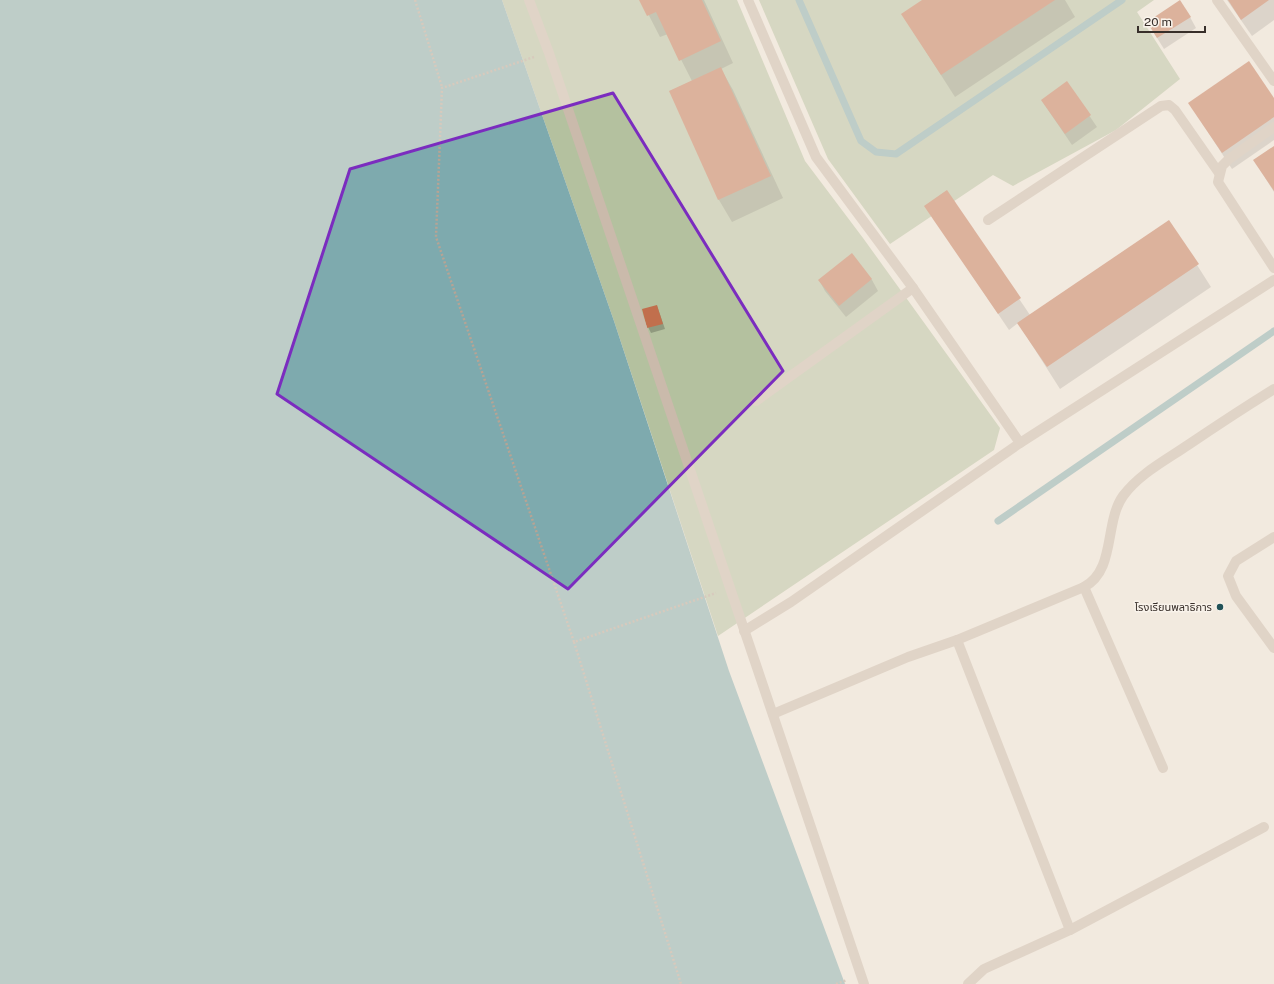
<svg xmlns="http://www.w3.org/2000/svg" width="1274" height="984" font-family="'Public Sans','Noto Sans Thai',sans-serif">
<rect width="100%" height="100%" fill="#f2eadf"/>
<g fill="#b4c19f">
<path d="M502,0H737L805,161L863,238L1000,428L994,450L718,636L614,321Z"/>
<path d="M759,0H1154L1137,12L1180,79L1116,130L1013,186L993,175L890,244L828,159Z"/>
</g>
<path fill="#7eaaae" d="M0,0H502L614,321L729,671L845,984H0Z"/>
<g fill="#0003">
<path d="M641,0H704L733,63L721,69L733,90L783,198L732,222L719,200L670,91L692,81L668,34L660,37Z"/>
<path d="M924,0H1065L1075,17L955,97L902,14Z"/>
<path d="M1227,0H1274V20L1252,36Z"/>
<path d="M1190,17L1196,28L1164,49L1154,33Z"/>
<path d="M1067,83L1097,127L1072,145L1042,101Z"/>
<path d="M1274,100V140L1232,169L1189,103Z"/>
<path d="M1274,147V192L1254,160Z"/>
<path d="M946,191L1030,315L1169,221L1211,287L1060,389L1018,323L1009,330L925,206Z"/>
<path d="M851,255L872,280L878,291L846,317L825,291L819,280Z"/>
<path d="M657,306L665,329L651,333L648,327Z"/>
</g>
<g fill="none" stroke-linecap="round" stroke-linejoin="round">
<g stroke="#7eaaae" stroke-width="7">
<path d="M799,0L861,141L876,152L896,154L1122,0"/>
<path d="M998,521L1274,331"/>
</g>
</g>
<g fill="#c16f4d">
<path d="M639,0H702L721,41L679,61L656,12L647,16Z"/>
<path d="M922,0H1055L941,75L901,14Z"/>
<path d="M1180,0L1191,17L1157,38L1147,22Z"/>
<path d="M1228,0H1269L1241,20Z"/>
<path d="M1249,61L1274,98V117L1222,153L1188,103Z"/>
<path d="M721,67L771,176L718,200L669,91Z"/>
<path d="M1067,81L1091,115L1065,134L1041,100Z"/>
<path d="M1274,146V191L1253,160Z"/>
<path d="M947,190L1021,298L998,314L924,206Z"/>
<path d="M1169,220L1199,264L1047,367L1017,323Z"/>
<path d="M852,253L872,279L839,306L818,280Z"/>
<path d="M657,305L663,324L647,328L642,309Z"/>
</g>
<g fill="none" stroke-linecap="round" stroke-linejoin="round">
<g stroke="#b6a495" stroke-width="2.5" stroke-dasharray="2 2" stroke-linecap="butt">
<path d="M415,0L442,87"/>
<path d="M534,57L442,88L436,237L574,642L716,593"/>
<path d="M574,642L681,984"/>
<path d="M836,984L847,980"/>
</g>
<g stroke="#cabaab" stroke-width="10">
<path d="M529,0L549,53L864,984"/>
<path d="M1217,0L1274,81"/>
<path d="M1274,127L1229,159L1222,166L1218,182L1274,268"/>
<path d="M988,220L1161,106L1169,105L1175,110L1219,173"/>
<path d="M756,401L913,288"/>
<path d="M1020,443L1274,280"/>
<path d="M1274,537L1236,561L1228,576L1236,596L1274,648"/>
<path d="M1084,587C1116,570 1104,523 1123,496C1139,474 1166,460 1188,445C1216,426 1245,407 1274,389"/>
<path d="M744,631L791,602L1020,443L913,288L816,157L748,0"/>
<path d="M957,640L1084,587L1163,768"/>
<path d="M773,714L908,657L957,640L1070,930"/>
<path d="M968,984L984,969L1070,930L1264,827"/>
</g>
</g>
<path d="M0 0H1274V984H0ZM613,93L783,371L568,589L277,394L350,169Z" fill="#f2eadf" fill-opacity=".55" fill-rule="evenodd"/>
<path fill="none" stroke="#7b2cbf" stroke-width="3" stroke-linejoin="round" d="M613,93L783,371L568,589L277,394L350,169Z"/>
<circle fill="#215258" stroke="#f9f3eb" stroke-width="1.5" cx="1220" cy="607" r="4"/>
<g text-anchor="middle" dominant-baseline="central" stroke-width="3" stroke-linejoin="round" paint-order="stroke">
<g font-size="11" fill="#382f2a" stroke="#f9f3eb" text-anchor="end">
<text x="1212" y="607">โรงเรียนพลาธิการ</text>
</g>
</g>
<path d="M1138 26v6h67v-6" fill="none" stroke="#382f2a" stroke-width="2"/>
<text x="1144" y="26" font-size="12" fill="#382f2a" stroke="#f9f3eb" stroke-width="3" paint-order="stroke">20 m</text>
</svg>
